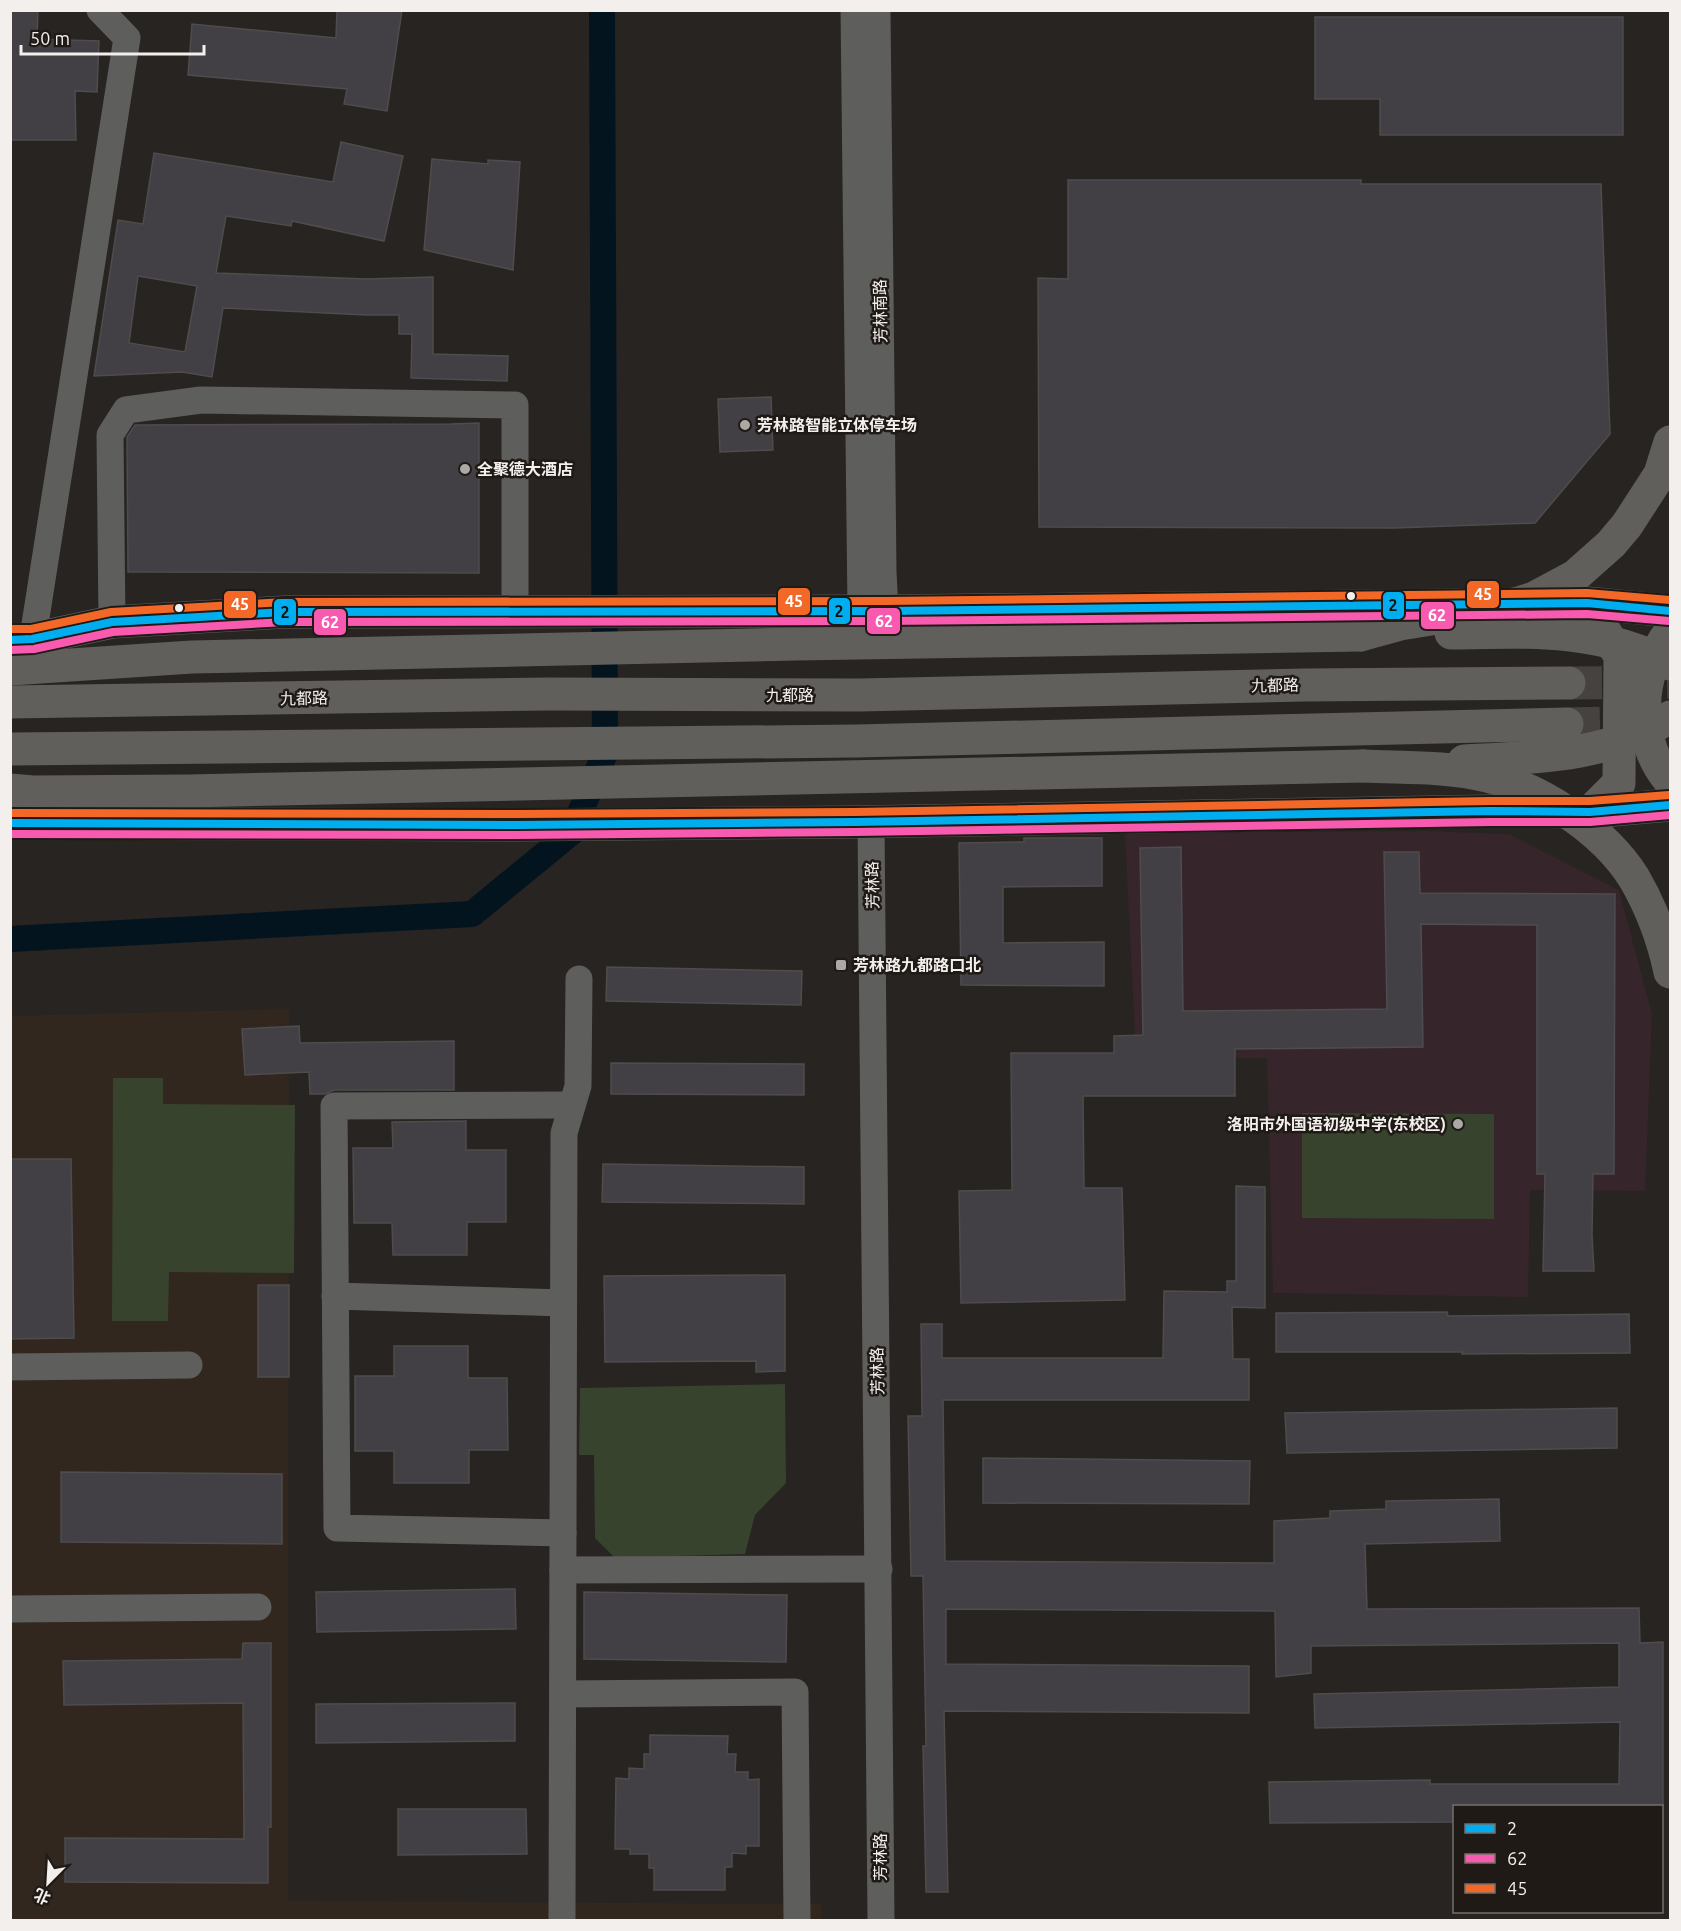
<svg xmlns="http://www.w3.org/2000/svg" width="1681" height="1931" font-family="Ubuntu,'Noto Sans SC',sans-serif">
<rect width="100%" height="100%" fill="#272421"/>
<path fill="#31271f" d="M289,1009L288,1901L821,1904V1920H11L10,1016Z"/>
<path fill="#36252b" d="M1425,831L1509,834L1619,890L1652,1014L1645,1191L1530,1190L1528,1297L1273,1293L1267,1058H1136L1125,833Z"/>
<g fill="#38432d">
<path d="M113,1078H163V1104L295,1105L294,1273L169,1272L168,1321H112Z"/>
<path d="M1302,1113L1494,1114V1219L1302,1218Z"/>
<path d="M785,1384L786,1483L755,1515L745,1554L615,1558L595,1538L594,1455H579L580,1388Z"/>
</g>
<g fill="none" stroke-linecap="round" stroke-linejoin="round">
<path stroke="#04141f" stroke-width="26" d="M10,939L472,914L572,832L605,753L602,10"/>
</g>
<g fill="#424044" stroke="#4e4c4c" stroke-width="1.5" fill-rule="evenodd">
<path d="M10,10H38L37,39L99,41L97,92L75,91L76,140H10Z"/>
<path d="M337,10H402L387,111L344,104L347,89L188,75L192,24L336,38Z"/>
<path d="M1315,17H1623V135H1380V99H1315Z"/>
<path d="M341,142L403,156L384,241L292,221L291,226L226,216L216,273L366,279L433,277V354L508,356L507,381L411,378L412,334H399V315H366L223,308L212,377L182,372L94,376L118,220L143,224L154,153L333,182ZM138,276L197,286L185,352L129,343Z"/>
<path d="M432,159L488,164V160L520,162L513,270L424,250Z"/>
<path d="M1068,180H1361V184H1601L1610,434L1535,523L1395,528L1039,527L1038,278L1068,279Z"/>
<path d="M771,397L773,450L720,452L718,399Z"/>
<path d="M479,423V573L128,572L127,437L135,425L450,424Z"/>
<path d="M1024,838H1102V886L1003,887V943L1104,942V986L961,985L959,843L1024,842Z"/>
<path d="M1181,847L1183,1011L1387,1009L1384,852H1419L1420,893L1615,894L1614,1174H1593L1592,1235L1594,1271H1543L1545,1174H1537V925L1421,924L1423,1047L1235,1049V1096H1083L1084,1188H1122L1125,1300L961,1303L959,1191L1012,1190L1011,1053H1114V1036L1143,1035L1140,848Z"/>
<path d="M607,967L802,971L801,1005L606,1001Z"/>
<path d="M299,1026L300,1043L454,1041V1090H334L325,1094H310L309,1072L245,1075L242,1029Z"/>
<path d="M611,1063L804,1064V1095L611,1094Z"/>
<path d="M466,1121V1150H506V1222H467V1255H393L392,1223H354L353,1148H393L392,1122Z"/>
<path d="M10,1159H71L74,1338L10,1339Z"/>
<path d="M603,1164L804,1167V1204L602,1202Z"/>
<path d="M1236,1186L1265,1187V1308L1232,1307L1233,1359H1249V1400H943L945,1561L1274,1563V1521L1330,1518V1511L1386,1509V1501L1499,1499L1500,1541L1365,1544L1367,1609L1639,1608L1640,1643L1663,1642V1806H1455V1822L1270,1823L1269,1782L1430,1780V1784H1619L1620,1722L1315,1728L1314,1694L1619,1687V1643L1311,1646V1673L1276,1677L1275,1611L946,1609V1664L1249,1666V1713L944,1711L948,1892H926L923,1746H926L923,1576H911L908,1416H922L921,1324H942V1358H1163L1164,1291L1227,1292V1281H1236Z"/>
<path d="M785,1275V1371L756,1372V1361L605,1362L604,1276Z"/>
<rect x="258" y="1285" width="31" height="92"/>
<path d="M1447,1312L1448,1316L1629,1314L1630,1353L1462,1354V1352H1276V1313Z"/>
<path d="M394,1346H468V1378H507L508,1450H469V1483H394V1451H355V1376H394Z"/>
<path d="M1617,1408V1448L1287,1453L1285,1413Z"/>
<path d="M983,1458L1250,1461L1249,1504L983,1503Z"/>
<path d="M61,1472L282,1474V1544L61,1542Z"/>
<path d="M515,1589L516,1629L317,1632L316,1592Z"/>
<path d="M584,1592L787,1595L786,1662L584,1659Z"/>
<path d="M243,1643H271V1827H268V1883L65,1882V1838L244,1839L243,1703L64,1705L63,1661L242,1659Z"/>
<path d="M515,1703V1741L316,1743V1704Z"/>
<path d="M650,1735L728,1736L727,1754H736L735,1772H748V1780L759,1779V1846H746V1854L732,1853V1867H725V1890H654V1868H649V1854H630V1849H615L616,1778L629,1779V1768L644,1769V1754H650Z"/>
<path d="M398,1809H526L527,1854L398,1855Z"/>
</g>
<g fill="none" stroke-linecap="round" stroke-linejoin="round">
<g stroke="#464240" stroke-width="33" stroke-dasharray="33 16" stroke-linecap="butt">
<path d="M1569,683L1670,682"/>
<path d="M1567,724L1646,722"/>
</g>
<g stroke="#5e5e5c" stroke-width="27">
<path d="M854,10L861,610"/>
<path d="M877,10L883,572L885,611"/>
<path d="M112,622L110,435L126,410L201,400L515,405V610"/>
<path d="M30,656L127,38L100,10"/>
<path d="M871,821L881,1920"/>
<path d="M335,1296L563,1303"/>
<path d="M10,1367L189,1365"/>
<path d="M563,1533L337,1528L334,1106L572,1105"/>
<path d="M563,1570L879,1569"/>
<path d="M10,1609L258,1607"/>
<path d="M563,1694L795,1692L797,1920"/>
<path d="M562,1920L564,1133L578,1086L579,979"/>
</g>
<g stroke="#605f5c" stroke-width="33">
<path d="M1514,604L1587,603L1670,611"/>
<path d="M1670,632C1638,673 1634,740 1670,781"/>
<path d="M10,640L32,639L112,622L285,612L885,611L1459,605"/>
<path d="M10,669L192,657L796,644L1360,635"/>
<path d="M10,702L548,694L859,695L1305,685L1569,683"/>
<path d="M10,749L856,741L1567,724"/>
<path d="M10,790L33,792L188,791L1363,766"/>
<path d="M1590,812L1619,783L1620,656L1599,622"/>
<path d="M10,823L517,825L855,822L1490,811L1590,812L1670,805"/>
</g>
<g stroke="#605f5c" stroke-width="33">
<path d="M1451,633C1533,632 1594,627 1670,664"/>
<path d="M1360,635L1400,624L1506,607L1534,598L1575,576L1611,544L1627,525L1660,474L1670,442"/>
<path d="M1464,761C1536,757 1608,757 1670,717"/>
<path d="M1363,766C1404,768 1447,766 1487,776C1541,789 1604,830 1634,878C1651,907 1663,939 1670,972"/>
</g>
<g stroke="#1f1a16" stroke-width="12">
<g id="bus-1">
<path d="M10,640L32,639L112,622L285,612L885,611L1587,603L1670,611"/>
<path d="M10,823L517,825L855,822L1490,811L1590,812L1670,805"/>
</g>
</g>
<g stroke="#1f1a16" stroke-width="12">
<g id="bus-2">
<path d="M10,650L34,649L113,632L285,622L885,621L1587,614L1669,621"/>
<path d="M10,834L517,835L855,832L1490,822H1590L1670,815"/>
</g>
</g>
<g stroke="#1f1a16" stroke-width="12">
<g id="bus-3">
<path d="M10,629H31L111,612L285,602L885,601L1587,593L1670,600"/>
<path d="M10,813L517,814L855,812L1490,801H1590L1669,795"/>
</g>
</g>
<use href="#bus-1" stroke="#00aeef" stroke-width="8"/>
<use href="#bus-2" stroke="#f75aaf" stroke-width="8"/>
<use href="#bus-3" stroke="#f36827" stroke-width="8"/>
</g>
<g fill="#aca8a6" stroke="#1f1a16" stroke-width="2">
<circle cx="745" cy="425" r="6"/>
<circle cx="465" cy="469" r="6"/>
<rect x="835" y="959" width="12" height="12" rx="3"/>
<circle cx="1458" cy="1124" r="6"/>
</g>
<g fill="#f3efed" stroke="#1f1a16" stroke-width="2">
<circle cx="1351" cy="596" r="5"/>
<circle cx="179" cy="608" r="5"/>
</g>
<g text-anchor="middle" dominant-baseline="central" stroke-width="5" stroke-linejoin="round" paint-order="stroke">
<g font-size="16" fill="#f3efed" stroke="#1f1a16">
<text transform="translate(880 311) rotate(-91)">芳林南路</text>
<text transform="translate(1275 685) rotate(-1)">九都路</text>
<text x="790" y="695">九都路</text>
<text transform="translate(304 698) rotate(-1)">九都路</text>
<text transform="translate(872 885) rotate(-91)">芳林路</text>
<text transform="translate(877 1371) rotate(-91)">芳林路</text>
<text transform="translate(880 1857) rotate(-90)">芳林路</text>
</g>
<g font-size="16" font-weight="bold" fill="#f3efed" stroke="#1f1a16" text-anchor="start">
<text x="757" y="425">芳林路智能立体停车场</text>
<text x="477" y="469">全聚德大酒店</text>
<text x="853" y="965">芳林路九都路口北</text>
<text x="1446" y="1124" text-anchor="end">洛阳市外国语初级中学(东校区)</text>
</g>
</g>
<g stroke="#1f1a16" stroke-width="2">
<rect x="1466" y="580" width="34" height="29" rx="6" fill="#f36827"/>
<rect x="777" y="587" width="34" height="29" rx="6" fill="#f36827"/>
<rect x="223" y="590" width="34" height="29" rx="6" fill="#f36827"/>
<rect x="1382" y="591" width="23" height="29" rx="6" fill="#00aeef"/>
<rect x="828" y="597" width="23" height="28" rx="6" fill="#00aeef"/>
<rect x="273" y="598" width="24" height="28" rx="6" fill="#00aeef"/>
<rect x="1420" y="601" width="35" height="29" rx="6" fill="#f75aaf"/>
<rect x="866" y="607" width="35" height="28" rx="6" fill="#f75aaf"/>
<rect x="313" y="608" width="34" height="28" rx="6" fill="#f75aaf"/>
</g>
<g font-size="16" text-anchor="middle" font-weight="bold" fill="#fff">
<text x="1483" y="600">45</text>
<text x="794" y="607">45</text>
<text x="240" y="610">45</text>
<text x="1437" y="621">62</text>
<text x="884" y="627">62</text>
<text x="330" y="628">62</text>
</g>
<g font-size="16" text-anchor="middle" font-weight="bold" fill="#111">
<text x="1393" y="611">2</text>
<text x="839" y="617">2</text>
<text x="285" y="618">2</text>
</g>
<rect width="1681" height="1931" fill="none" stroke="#f3efed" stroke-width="24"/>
<rect x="1453" y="1805" width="210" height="108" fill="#1f1a16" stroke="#746f6c" stroke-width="1.5"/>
<rect x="1465" y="1824" width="30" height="9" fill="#00aeef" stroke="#746f6c" stroke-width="1.5"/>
<text x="1507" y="1835" font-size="18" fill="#f3efed">2</text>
<rect x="1465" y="1854" width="30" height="9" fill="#f75aaf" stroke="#746f6c" stroke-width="1.5"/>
<text x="1507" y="1865" font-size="18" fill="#f3efed">62</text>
<rect x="1465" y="1884" width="30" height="9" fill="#f36827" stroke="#746f6c" stroke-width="1.5"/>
<text x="1507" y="1895" font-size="18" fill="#f3efed">45</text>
<g transform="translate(48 1883) rotate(204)" stroke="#1f1a16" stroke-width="4.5" paint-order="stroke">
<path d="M0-4.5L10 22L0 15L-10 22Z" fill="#f3efed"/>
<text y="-9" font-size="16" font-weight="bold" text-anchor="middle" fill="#f3efed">北</text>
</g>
<path d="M21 45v9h183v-9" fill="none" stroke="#f3efed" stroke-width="3"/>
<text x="30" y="45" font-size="18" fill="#f3efed" stroke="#1f1a16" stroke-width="4.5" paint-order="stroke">50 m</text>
</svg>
